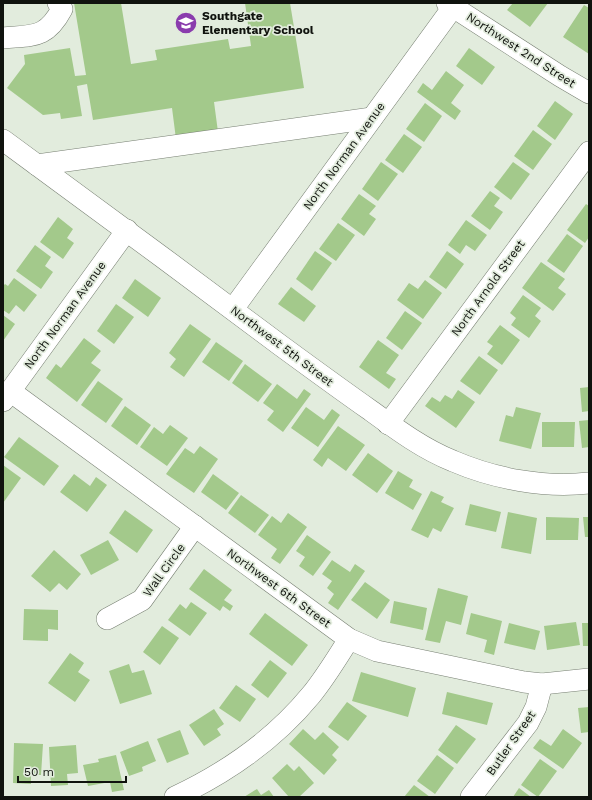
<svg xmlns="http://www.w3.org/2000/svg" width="592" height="800" font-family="'Work Sans',sans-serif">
<rect width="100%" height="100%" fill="#e2ecdd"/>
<g fill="#a3c98b">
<path d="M74,3H121L131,64L157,60L155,50L228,39L230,49L251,46L245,3H290L304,88L214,102L218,132L176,139L172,108L93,120L87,84L77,86L82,116L61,119L60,113L43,115L7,88L25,64L24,55L70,48L75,76L86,75Z"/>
<path d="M513,3H548L530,27L507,10Z"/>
<path d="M584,5L589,8V54L563,37Z"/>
<path d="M469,48L495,67L482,85L456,66Z"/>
<path d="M446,71L464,85L451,103L461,111L455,120L417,92L423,83L432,90Z"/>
<path d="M555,101L573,114L555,140L537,126Z"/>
<path d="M425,103L442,116L424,142L406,129Z"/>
<path d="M533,130L552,144L533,170L514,156Z"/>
<path d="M404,134L422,147L403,173L385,160Z"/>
<path d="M381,162L398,174L378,201L362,189Z"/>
<path d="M513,162L530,174L511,200L494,187Z"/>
<path d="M490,191L500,198L494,206L503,212L490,230L471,216Z"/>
<path d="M359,194L376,206L369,214L376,219L364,236L341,219Z"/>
<path d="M586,204L589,206V237L585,243L567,230Z"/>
<path d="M58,217L73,229L67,238L74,243L63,259L40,242Z"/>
<path d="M466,220L487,235L475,251L466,245L460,254L448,245Z"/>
<path d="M338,223L355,235L336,261L319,249Z"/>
<path d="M567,234L583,246L564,273L547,261Z"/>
<path d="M35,245L51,257L45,266L53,272L41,289L16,271Z"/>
<path d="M315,251L332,263L312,291L296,279Z"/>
<path d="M447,251L464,264L446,289L429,277Z"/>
<path d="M541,262L565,279L558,288L566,294L553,311L522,288Z"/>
<path d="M14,278L37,295L24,312L16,305L9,314L3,310V286L5,284L8,286Z"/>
<path d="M135,279L161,298L148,317L122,298Z"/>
<path d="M425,280L442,293L423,319L397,300L409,283L418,289Z"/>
<path d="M291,287L316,306L304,322L278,304Z"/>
<path d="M523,295L541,308L535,316L541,321L529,338L511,325L516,318L510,313Z"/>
<path d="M116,304L134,317L114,344L97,331Z"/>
<path d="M405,311L422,323L402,350L386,338Z"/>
<path d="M3,315L15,324L3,341Z"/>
<path d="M190,324L211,339L184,377L170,367L176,359L169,353Z"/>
<path d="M500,325L520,340L502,365L487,354L493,346L487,342Z"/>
<path d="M84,338L101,351L91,363L101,370L77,402L46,378L56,364L61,368Z"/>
<path d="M378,340L399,355L386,373L396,379L389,389L359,367Z"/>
<path d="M216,342L243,361L229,381L202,362Z"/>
<path d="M479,356L498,370L480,395L460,381Z"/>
<path d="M245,364L272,384L258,402L232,383Z"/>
<path d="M98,381L123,399L106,423L81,405Z"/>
<path d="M277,384L297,399L304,389L311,394L283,432L267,420L274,411L263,403Z"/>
<path d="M589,387V411L582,412L580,388Z"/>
<path d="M458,390L475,402L456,428L425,406L432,397L440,402L445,395L452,399Z"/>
<path d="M125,406L151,425L137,445L111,426Z"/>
<path d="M306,407L324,420L332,409L340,415L318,447L291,428Z"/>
<path d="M516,407L541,413L531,449L499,441L506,415L513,417Z"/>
<path d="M589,420V447L582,448L579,421Z"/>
<path d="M542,422H575L574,447H542Z"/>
<path d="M170,425L188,438L167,466L140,447L154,427L163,434Z"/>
<path d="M338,426L365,445L346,471L328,458L322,467L313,460Z"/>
<path d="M19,437L59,466L44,486L4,457Z"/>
<path d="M200,446L218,459L194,493L166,474L185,448L194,454Z"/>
<path d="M368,453L393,471L377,493L352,475Z"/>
<path d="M3,465L21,478L3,503Z"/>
<path d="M398,471L413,480L409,487L422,494L413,510L385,493Z"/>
<path d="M74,474L90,486L96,477L107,485L87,512L60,492Z"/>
<path d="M213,474L239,493L226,510L201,492Z"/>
<path d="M431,491L444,497L441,502L454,508L441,532L433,528L428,538L411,530Z"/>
<path d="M241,495L269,515L255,533L228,513Z"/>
<path d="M470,504L501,512L496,532L465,525Z"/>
<path d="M125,510L153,530L137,553L109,533Z"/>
<path d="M508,512L537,518L531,554L501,548Z"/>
<path d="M288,513L307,527L280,564L271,558L277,549L258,535L272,516L281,523Z"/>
<path d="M546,517L579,518L578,540H546Z"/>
<path d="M583,517H589V537H585Z"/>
<path d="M307,535L331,552L313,576L299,566L305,557L296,551Z"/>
<path d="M108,540L119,560L91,575L80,555Z"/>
<path d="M54,550L81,574L67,590L59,583L50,592L31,576Z"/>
<path d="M332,560L350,572L355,564L365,571L338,610L328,603L334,594L327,588L332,581L322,574Z"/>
<path d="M204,569L232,590L224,600L233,606L230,611L223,606L220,611L189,589Z"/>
<path d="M365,582L390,600L377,619L351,600Z"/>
<path d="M438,588L468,596L461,625L446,621L440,643L425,640Z"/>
<path d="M394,601L427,608L423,630L390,623Z"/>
<path d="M191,602L207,613L190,636L168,620L180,604L186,609Z"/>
<path d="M24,609L58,610V630L48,629V641L23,640Z"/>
<path d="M265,613L308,645L292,666L249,634Z"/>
<path d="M471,613L502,621L494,655L484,652L487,640L466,634Z"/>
<path d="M576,622L580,645L547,650L544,626Z"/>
<path d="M509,623L540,631L535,650L504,643Z"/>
<path d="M582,623H589V646H583Z"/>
<path d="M162,626L179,638L160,665L143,652Z"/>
<path d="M70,653L84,663L78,672L90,680L75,702L48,683Z"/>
<path d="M270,660L287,673L268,698L251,685Z"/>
<path d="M129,664L132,673L144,670L152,694L120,704L109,671Z"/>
<path d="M361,672L416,688L408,717L352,701Z"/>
<path d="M236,685L256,699L240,722L219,708Z"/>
<path d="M447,692L493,703L487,725L442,714Z"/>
<path d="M347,702L367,716L348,741L328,727Z"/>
<path d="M589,707V732L581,733L578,708Z"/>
<path d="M214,709L224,724L217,729L221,735L204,746L189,725Z"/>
<path d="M456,725L476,739L457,764L438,750Z"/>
<path d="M303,729L315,740L323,732L339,747L332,755L337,760L324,775L289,744Z"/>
<path d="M563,729L582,743L563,769L533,748L540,739L551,746Z"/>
<path d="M180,730L189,754L167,763L157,739Z"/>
<path d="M148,741L156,761L142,767L143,771L129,776L120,752Z"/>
<path d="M14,743L43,744L41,775H31V784L13,783Z"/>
<path d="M76,745L78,773L67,774L68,785L51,786L49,747Z"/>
<path d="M116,755L124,790L112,792L110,782L88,786L83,765L99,762L98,759Z"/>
<path d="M437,755L454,768L435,794L417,781Z"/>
<path d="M540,759L557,771L538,797L521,785Z"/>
<path d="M287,764L294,771L299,766L314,783L299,797H289L272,778Z"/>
<path d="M414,785L430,797H404Z"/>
<path d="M519,788L531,797H513Z"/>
<path d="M257,789L261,795L269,790L274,797H244Z"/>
</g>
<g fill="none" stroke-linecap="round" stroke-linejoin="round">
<g stroke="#777f72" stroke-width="22">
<g id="minor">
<path d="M447,3L560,76L589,93"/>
<path d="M3,38C33,35 46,39 62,9L58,3"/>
<path d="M3,140C96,208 188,276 280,345C310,367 340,389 370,410C396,429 423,449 453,461C495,479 544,488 589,483"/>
<path d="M37,165L372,118"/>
<path d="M233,309L456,3"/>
<path d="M10,391L349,639L377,651L524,682L542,684L589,679"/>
<path d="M3,401L127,230"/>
<path d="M388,424L589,152"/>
<path d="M107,619L142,600L195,526"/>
<path d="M175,797C228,772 274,740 311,695C325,678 337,658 349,639"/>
<path d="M471,797L528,723L536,707L542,684"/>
</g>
</g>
<use href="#minor" stroke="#fff" stroke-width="21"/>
</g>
<defs>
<g id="school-disc" transform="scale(1.15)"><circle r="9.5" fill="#8a3cad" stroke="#e2ecdd"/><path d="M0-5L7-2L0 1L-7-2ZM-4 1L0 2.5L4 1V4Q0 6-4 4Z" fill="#fff"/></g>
</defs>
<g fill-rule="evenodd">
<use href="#school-disc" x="186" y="23"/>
</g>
<g text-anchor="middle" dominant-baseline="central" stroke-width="3.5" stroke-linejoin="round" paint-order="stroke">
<g font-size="12" font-weight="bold" fill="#10130e" stroke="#e2ecdd" text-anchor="start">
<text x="202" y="16">Southgate<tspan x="202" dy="14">Elementary School</tspan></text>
</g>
<g font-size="12" fill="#10130e" stroke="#e2ecdd">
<text transform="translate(521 50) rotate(33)">Northwest 2nd Street</text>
<text transform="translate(344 156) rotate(-54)">North Norman Avenue</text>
<text transform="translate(488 288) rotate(-54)">North Arnold Street</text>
<text transform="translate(65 315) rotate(-54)">North Norman Avenue</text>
<text transform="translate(282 346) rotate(37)">Northwest 5th Street</text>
<text transform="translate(164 570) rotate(-54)">Wall Circle</text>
<text transform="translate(279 588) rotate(36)">Northwest 6th Street</text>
<text transform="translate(511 743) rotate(-55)">Butler Street</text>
</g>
</g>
<rect width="592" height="800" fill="none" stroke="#10130e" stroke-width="8"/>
<path d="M18 776v6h108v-6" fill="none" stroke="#10130e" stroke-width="2"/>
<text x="24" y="776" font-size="12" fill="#10130e" stroke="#e2ecdd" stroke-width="3" paint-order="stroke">50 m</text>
</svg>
